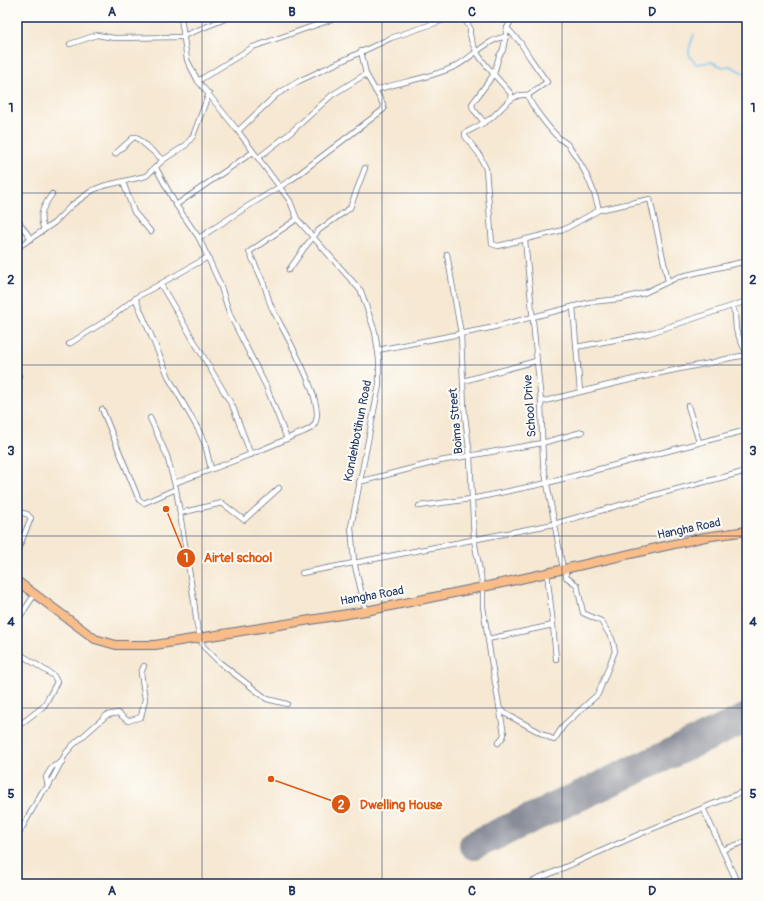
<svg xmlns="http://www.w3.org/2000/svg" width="764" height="901" font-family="Pangolin,sans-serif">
<rect width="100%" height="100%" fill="#fdfcf7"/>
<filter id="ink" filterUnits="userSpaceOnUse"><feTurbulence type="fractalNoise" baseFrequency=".025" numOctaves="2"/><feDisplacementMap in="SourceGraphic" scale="8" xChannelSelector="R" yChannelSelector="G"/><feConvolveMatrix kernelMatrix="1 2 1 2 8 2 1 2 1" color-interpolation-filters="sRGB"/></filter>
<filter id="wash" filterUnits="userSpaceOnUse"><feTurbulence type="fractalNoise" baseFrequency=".012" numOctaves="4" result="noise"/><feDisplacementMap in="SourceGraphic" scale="16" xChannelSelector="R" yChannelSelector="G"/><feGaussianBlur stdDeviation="0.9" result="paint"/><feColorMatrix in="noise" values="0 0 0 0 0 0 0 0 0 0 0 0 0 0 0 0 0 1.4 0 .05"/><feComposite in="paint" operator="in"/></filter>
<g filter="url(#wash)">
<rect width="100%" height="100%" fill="#f6e8d2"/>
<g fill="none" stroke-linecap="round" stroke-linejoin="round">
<g stroke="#73c1ee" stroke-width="1.5">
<path d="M694,34C690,49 684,51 696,64L711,62L723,67L730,66L747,75"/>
<path d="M747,135V138"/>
</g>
<path stroke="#888c98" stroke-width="30" d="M474,845L747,718"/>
</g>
</g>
<g filter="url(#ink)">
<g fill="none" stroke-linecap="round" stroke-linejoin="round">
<g stroke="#687087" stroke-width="6">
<g id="minor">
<path d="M181,17L187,60L198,81L238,131L290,201L297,219L361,291L375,332L379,359V385L351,527L354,562L366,611"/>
<path d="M463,17L470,28C467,51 498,77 511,94L510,100"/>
<path d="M507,28L520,42L530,58L547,82L528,95C510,93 503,109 490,119C482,124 473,129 465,133V136L479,154L486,169L492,244L498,246L563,230L599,210L650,199L668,281"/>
<path d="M183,36L230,17"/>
<path d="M70,44L97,35L114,38L183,37"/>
<path d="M198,81L253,47L339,17"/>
<path d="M375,90C401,82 431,78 456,66C470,59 490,37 506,37"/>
<path d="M528,95C529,104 552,132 559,138C562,141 566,142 569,146C582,164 594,188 599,210"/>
<path d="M484,122L473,109L472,104L494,74L499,56L503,50L507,28L513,17"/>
<path d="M238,131L276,95L299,81L391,38L453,17"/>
<path d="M115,154L134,137H136L163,160"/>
<path d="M258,158L290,133L332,95L366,74"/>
<path d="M156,168L176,205L199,238L220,284L230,315L266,386L287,439"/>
<path d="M123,182L134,212L151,232"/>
<path d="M176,205L253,152"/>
<path d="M17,219L31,239"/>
<path d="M44,230C38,214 43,207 52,194"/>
<path d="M199,238L248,206L291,180L384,109L383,104L366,74L361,51"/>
<path d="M525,240L541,402L543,462L563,569"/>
<path d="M17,248L54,223L72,205L93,190L103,186L146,176L163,160L186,145L193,136L209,93"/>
<path d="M447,254L461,334L464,407L470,457L474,540L483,587V607L491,659L504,734L503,737L498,743"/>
<path d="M289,270L305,247L319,230L350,208L365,168"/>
<path d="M161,285L233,407L251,455"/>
<path d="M136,300L170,380L198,429L205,444L211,469"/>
<path d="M732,306L735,314L736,330L747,355"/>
<path d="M573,307L580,392"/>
<path d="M69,344L110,318L137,297L208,257"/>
<path d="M576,347L647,334L747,301"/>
<path d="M378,350L490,328L591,302L620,299L644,293L678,277L747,261"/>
<path d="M17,379L19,376"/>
<path d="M463,381L536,361"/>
<path d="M541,402C595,388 650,374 705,364C719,362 733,355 747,356"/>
<path d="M688,406L699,442"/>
<path d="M102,409L139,500L144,503L176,489"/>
<path d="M150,418L167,456L176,489L194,601L197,626L203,646L219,662L267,699L287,704"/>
<path d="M359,482L440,461L542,443L582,432"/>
<path d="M175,483C215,468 255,454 293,436C300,433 310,431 314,425C329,405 282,329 272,308C268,300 267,291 263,282C259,272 254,262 249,252L297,219"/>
<path d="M419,506L471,499L547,483L747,430"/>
<path d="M17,512L27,514L31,518L17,552"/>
<path d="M180,513L222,503L244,520L279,488"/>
<path d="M302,573L554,524L662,493L747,471"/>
<path d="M547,573L553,625"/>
<path d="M17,621L35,594"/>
<path d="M488,639L553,625L556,659"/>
<path d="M17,652L54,676L57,682L44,706L17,727"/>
<path d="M500,709L506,714L554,740L564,725L598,694L615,651L612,639L601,621L583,613L577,585L566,577V568"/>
<path d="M48,787L46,777L52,767L62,762"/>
<path d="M703,808L738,884"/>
<path d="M17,837L42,792L48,787L66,753L73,745L107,715L118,713L128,721L141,717L145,699L141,673L144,666"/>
<path d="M722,850L747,841"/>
<path d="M527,884L642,833L747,790"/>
</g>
</g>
<g stroke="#687087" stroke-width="10">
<path id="trunk" d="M17,581L95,639L116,645H155L366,611L507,582L705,537L747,531"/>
</g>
<use href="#minor" stroke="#fff" stroke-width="4.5"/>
<use href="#trunk" stroke="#f8bd89" stroke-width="8"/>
</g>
</g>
<path fill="none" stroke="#1b2f5e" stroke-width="1" stroke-opacity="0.55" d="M202,17V884M382,17V884M562,17V884M17,193H747M17,365H747M17,536H747M17,708H747"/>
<g text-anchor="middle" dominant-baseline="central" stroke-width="4" stroke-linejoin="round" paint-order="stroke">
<g font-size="12" fill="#1b2f5e" stroke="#fdfcf7">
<text transform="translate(530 406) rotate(-94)">School Drive</text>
<text transform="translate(456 421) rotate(-95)">Boima Street</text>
<text transform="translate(358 431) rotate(-79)">Kondehbotihun Road</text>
<text transform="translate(689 529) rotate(-12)">Hangha Road</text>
<text transform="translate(372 596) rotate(-10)">Hangha Road</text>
</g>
</g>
<path fill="none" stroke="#de5710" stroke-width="1.5" d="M166 509L186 558M271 779L341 804"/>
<g fill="#de5710" stroke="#fdfcf7" stroke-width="1.5">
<circle cx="166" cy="509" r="4"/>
<circle cx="271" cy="779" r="4"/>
<circle cx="186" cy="558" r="10"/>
<circle cx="341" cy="804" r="10"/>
</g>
<g font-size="12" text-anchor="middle" font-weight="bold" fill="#fff">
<text x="186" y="562">1</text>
<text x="341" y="809">2</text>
</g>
<g font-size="13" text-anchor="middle" font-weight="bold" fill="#de5710" stroke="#fdfcf7" stroke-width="4" stroke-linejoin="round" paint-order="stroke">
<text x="238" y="562">Airtel school</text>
<text x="401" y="809">Dwelling House</text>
</g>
<rect width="764" height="901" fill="none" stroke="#fdfcf7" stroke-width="44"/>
<rect x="22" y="22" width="720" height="857" fill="none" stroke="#1b2f5e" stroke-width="1.5"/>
<g font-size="13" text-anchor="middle" font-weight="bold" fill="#1b2f5e">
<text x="112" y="16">A</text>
<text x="292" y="16">B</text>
<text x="472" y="16">C</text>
<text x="652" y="16">D</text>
<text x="11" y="112">1</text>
<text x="753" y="112">1</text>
<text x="11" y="284">2</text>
<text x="753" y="284">2</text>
<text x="11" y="455">3</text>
<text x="753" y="455">3</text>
<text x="11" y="626">4</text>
<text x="753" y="626">4</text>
<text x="11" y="798">5</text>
<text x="753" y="798">5</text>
<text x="112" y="895">A</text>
<text x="292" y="895">B</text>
<text x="472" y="895">C</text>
<text x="652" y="895">D</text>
</g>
</svg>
